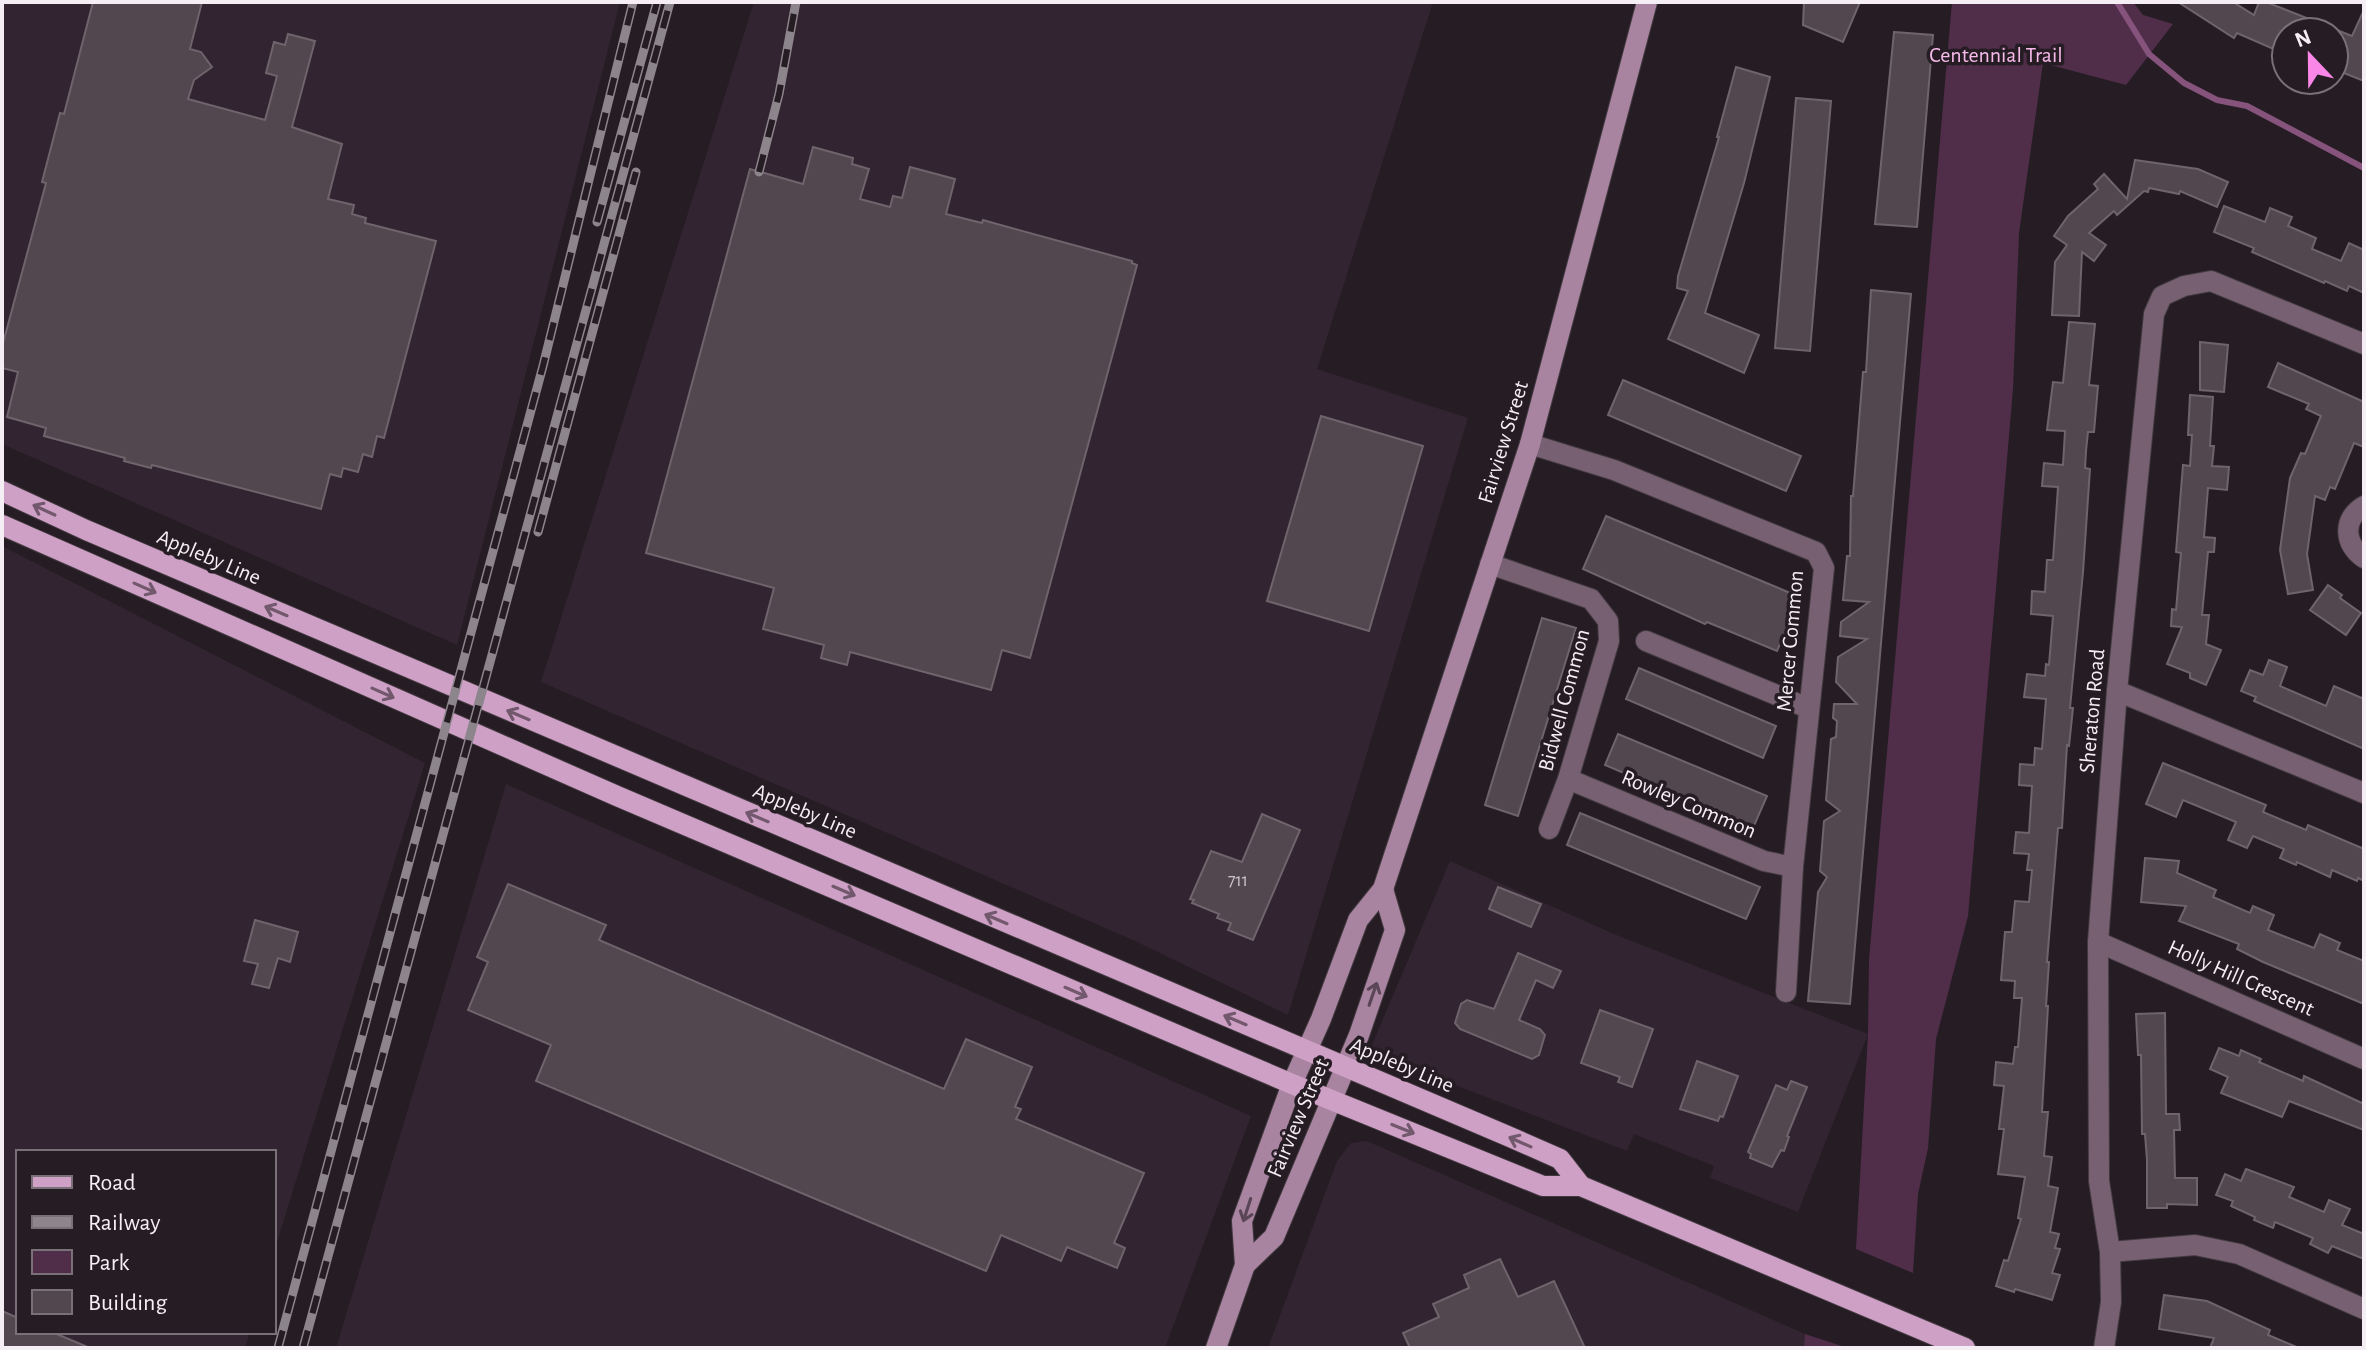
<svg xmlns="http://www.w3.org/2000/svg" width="2366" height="1350" font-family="'Alegreya Sans',sans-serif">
<rect width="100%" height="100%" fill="#261d24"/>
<g fill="#322430">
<path d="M2,2H620L457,645L2,444Z"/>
<path d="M754,2H1433L1317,369L1468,418L1288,1015L1135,941L541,682Z"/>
<path d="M2,546L425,763L274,1252V1152H18V1332H250L245,1348H2Z"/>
<path d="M506,784L1251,1116L1165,1348H336Z"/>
<path d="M1450,861L1614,934L1868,1034L1798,1212L1710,1178L1714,1166L1634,1134L1627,1151L1369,1052Z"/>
<path d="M1367,1141L1805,1334L1804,1348H1268L1337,1161L1351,1143Z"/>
</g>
<g fill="#502e4a">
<path d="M1952,2H2133L2143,15L2173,24L2126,85L2043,63L2019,233L2013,389L1968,916L1936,1039L1928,1148L1918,1194L1913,1273L1856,1249L1868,1034L1869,960Z"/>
<path d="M1805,1334L1848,1348H1804Z"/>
</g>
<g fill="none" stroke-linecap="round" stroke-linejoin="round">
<path stroke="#86537c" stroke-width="6" d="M2117,2L2149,54L2184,83L2217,100L2247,106L2364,168"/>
</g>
<g fill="#52474f" stroke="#6f636c" stroke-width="2">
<path d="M93,2H202L190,49L201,52L212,67L194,80L188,99L265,120L277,76L266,73L274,42L285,45L288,34L315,41L292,127L342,144L328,199L354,205L352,214L366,218L365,223L436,241L384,438L377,436L372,457L363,454L358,472L343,468L341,477L330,474L321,509L152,465L151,468L124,461L125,458L44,436L46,428L7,417L18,372L2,368V347L46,183L42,182L60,113L64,114Z"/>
<path d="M1804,2H1860L1843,42L1803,25Z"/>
<path d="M2178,2H2233L2254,15L2259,2H2266L2352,36L2364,10V81L2334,69V32H2286V43L2282,41L2278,51L2237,33L2234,38Z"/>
<path d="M1894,32L1933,35L1917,227L1875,224Z"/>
<path d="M1736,67L1770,77L1744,183L1705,313L1759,335L1744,373L1668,339L1688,291L1677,288L1678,276L1719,137H1717Z"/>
<path d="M1796,98L1831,101L1810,351L1775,348Z"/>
<path d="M813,147L853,158L852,164L869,169L860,199L890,207L893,196L902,198L910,167L955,179L946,214L982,223L983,220L997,224L1132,261V263L1137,265L1030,658L1002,650L991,690L850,652L847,665L821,658L824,645L763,629L774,588L646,553L750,169L803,184Z"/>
<path d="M2135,160L2198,169L2228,182L2217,207L2180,191L2179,194L2149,188L2148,192L2144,191L2117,215L2114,211L2089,233L2106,245L2094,261L2082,252L2079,316L2052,315L2055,262L2067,245L2054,236L2068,216L2098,189L2094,184L2104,174L2127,199Z"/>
<path d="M2224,206L2265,222L2270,208L2292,217L2288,226L2316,238L2312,249L2341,261L2349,243L2364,250V293L2349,286L2347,291L2325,281L2324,283L2252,252L2254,248L2214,232Z"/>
<path d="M1871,290L1911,294L1850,1004L1808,1001L1818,892L1827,877L1820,871L1824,821L1840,811L1826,800L1831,739L1836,737L1837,721L1833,718L1834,704H1857L1836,682L1838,657L1867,639L1840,636L1841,622L1869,602L1843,600L1847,556H1850L1851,496H1853L1863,372H1866Z"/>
<path d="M2069,322L2095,324L2089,385L2098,386L2094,432H2088L2086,451L2085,468L2090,469L2083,572L2070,708H2073L2069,746L2067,745L2062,828H2058L2047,962H2049L2046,1006H2048L2042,1112H2048L2044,1156L2052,1157L2048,1186L2058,1188L2050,1232L2059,1234L2055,1248L2060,1249L2052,1273L2060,1275L2052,1300L2015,1289L2014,1292L1996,1286L2004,1260L2008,1261L2021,1219L2018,1218L2025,1177L1998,1174L2004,1129H1999L2004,1086L1994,1085L1996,1062L2013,1064L2015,1047H2018L2022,998H2014L2015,981L2001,980L2005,932H2012L2015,901L2029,902L2032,870H2027L2029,854L2014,853L2016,832L2029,833L2032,786L2019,785L2020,764L2034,765L2035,748L2042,749L2046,699L2024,697L2027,674L2045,676L2046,664L2049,665L2053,616L2031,614L2032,591L2045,592L2047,560H2053L2058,487L2042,486L2044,463L2063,465L2065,431L2047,430L2053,382L2063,383Z"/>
<path d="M2200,342L2228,345L2224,392L2200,390Z"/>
<path d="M2278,363L2364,402V447L2354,443L2335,489L2330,487L2325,500L2315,496L2307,554L2313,590L2288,594L2280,550L2290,478L2301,453L2305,454L2321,416L2306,409L2309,404L2268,387Z"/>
<path d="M1623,380L1801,456L1786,491L1608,415Z"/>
<path d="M2190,395L2213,397L2210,446H2214L2212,466L2229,467L2227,490L2208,488L2204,537L2215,538L2214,552H2208L2202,615H2209L2206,644L2221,650L2206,685L2190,678V673L2167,664L2182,627L2171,626L2172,609L2176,610L2181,553L2176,552L2183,465L2190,466L2192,435H2188Z"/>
<path d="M1321,416L1423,446L1369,631L1267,601Z"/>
<path d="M1606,516L1800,597L1777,651L1707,622L1705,624L1583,569Z"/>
<path d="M2328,585L2342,595L2340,598L2361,613L2346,635L2310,610Z"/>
<path d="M1542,618L1576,628L1518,816L1485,805Z"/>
<path d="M2269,660L2287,667L2280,686L2326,706L2334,686L2364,699V749L2254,701L2256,697L2241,691L2250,670L2263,675Z"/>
<path d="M1639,668L1776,726L1763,758L1626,699Z"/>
<path d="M1618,734L1767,796L1753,828L1605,765Z"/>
<path d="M2163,763L2266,805L2263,812L2306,830L2308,825L2364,849V881L2358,878L2357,881L2332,870L2330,877L2297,862L2296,865L2280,858L2284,849L2253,836L2247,848L2228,840L2236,822L2183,800L2176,817L2146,804Z"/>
<path d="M1580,813L1760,887L1746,919L1567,845Z"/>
<path d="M1262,814L1300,830L1253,940L1228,930L1231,923L1217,918L1219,914L1192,903L1194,900L1190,899L1211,851L1242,862Z"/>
<path d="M2145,858L2179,861L2177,873L2216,890L2213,897L2250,913L2253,906L2274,915L2268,930L2314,948L2320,934L2340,943L2337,950L2364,961V1004L2263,962L2237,949L2239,944L2179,921L2186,906L2141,902Z"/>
<path d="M508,884L606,925L599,940L944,1089L966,1039L1032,1067L1015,1107L1021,1109L1016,1119L1144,1173L1114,1243L1125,1248L1117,1268L1067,1247L1061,1261L1001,1235L986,1271L536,1081L551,1045L468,1010L488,962L477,957Z"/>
<path d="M1498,887L1541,904L1531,927L1489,909Z"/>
<path d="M255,920L298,932L290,962L278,958L269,988L252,984L258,964L244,961Z"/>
<path d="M1518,953L1561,971L1553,988L1536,980L1519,1020L1540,1029L1545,1035L1539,1055L1532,1059L1460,1029L1455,1023L1461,1004L1467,1000L1494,1009Z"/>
<path d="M1600,1010L1653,1029L1632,1087L1618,1082L1620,1077L1581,1063Z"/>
<path d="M2165,1013L2166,1114H2179L2180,1130H2174L2175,1178H2197V1205L2167,1204V1208H2147V1160L2145,1134H2142L2141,1055H2138L2136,1014Z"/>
<path d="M2219,1048L2239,1056L2241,1050L2261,1059L2259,1062L2303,1081L2304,1076L2364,1104V1130L2289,1101L2282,1117L2221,1093L2228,1077L2210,1069Z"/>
<path d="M1697,1061L1738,1076L1723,1117L1720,1116L1718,1121L1680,1109Z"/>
<path d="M1791,1081L1807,1087L1787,1136L1789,1137L1784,1151L1781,1150L1772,1167L1750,1158L1751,1154L1748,1152L1776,1085L1787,1090Z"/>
<path d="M2246,1169L2294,1187L2289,1197L2324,1212L2329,1200L2350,1209L2342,1225L2364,1234V1259L2332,1246L2328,1253L2310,1244L2313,1238L2275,1222L2273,1228L2254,1220L2255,1217L2231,1206L2233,1201L2216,1195L2225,1174L2241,1181Z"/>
<path d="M1500,1259L1518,1297L1554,1281L1585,1348H1410L1403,1333L1439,1317L1433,1304L1469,1288L1464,1275Z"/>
<path d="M2164,1295L2207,1301L2270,1330L2268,1335L2299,1348H2210L2214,1338L2159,1329Z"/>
<path d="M2,1311L18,1318V1332H52L90,1348H2Z"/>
</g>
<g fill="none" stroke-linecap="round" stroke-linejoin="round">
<g stroke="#433a41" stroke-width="22">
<g id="street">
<path d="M1530,444L1614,470L1816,552L1824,568L1793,867L1786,992"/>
<path d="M2364,506C2342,519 2344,544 2364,558"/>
<path d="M1490,564L1591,599L1608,621L1609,641L1568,779L1549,829"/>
<path d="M1646,641L1808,708"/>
<path d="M2117,691L2364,793"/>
<path d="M1568,779L1764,861L1793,867"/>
<path d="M2098,942L2364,1059"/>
<path d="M2110,1252L2195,1245L2239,1254L2364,1309"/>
<path d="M2104,1348L2111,1302L2110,1252L2099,1181L2098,942L2117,691L2154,314L2162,296L2184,286L2211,281L2364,344"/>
</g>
</g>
<g stroke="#433a41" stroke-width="22">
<g id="secondary">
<path d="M1245,1265L1274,1237L1359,1035L1395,930L1383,889"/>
<path d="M1216,1348L1245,1265L1242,1221L1292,1084L1321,1019L1358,920L1383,889L1530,444L1647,2"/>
</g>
</g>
<g stroke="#433a41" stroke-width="22">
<g id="primary">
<path d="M2,491L86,530L1510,1137L1560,1159L1581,1186"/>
<path d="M2,525L617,796L1292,1084L1543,1186H1581L1965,1348"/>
</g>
</g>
<use href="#street" stroke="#776072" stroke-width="20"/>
<use href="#secondary" stroke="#a984a1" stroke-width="20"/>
<use href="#primary" stroke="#cfa0c6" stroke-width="20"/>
<g stroke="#8d858c" stroke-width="9">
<g id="rail">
<path d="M759,172L779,94L796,2"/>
<path d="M597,222L657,2"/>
<path d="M538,532L636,172"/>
<path d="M278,1348L543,366L633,2"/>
<path d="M303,1348L670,2"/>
</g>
</g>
<use href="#rail" stroke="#261d24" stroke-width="6" stroke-dasharray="18" stroke-linecap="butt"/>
</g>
<defs><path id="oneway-shaft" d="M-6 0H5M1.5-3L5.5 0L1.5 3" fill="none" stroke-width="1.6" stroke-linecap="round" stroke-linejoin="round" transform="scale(2)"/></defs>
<g stroke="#72586d">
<use href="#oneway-shaft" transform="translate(44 510) rotate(-155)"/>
<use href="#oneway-shaft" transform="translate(145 588) rotate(24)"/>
<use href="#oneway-shaft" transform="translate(276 611) rotate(-157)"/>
<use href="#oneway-shaft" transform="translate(383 693) rotate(24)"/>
<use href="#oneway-shaft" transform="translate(518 715) rotate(-157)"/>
<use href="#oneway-shaft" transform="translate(757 817) rotate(-157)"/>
<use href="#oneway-shaft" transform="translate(844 891) rotate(23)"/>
<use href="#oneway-shaft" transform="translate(996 919) rotate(-157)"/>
<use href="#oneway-shaft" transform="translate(1076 992) rotate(23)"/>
<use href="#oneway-shaft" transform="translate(1235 1020) rotate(-157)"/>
<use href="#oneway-shaft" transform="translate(1403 1129) rotate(22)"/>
<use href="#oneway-shaft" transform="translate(1520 1142) rotate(-156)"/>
</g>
<g stroke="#5a4656">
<use href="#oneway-shaft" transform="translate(1373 994) rotate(-71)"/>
<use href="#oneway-shaft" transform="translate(1247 1210) rotate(108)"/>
</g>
<g text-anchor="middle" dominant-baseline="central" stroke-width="7" stroke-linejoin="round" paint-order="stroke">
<g font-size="18" fill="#ccc4cb">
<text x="1238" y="881">711</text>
</g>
<g font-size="22" fill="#f7baeb" stroke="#261d24">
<text x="1996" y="55">Centennial Trail</text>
</g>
<g font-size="22" fill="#f5eef4" stroke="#261d24">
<text transform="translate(1503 442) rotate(-73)">Fairview Street</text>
<text transform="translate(209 557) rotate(23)">Appleby Line</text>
<text transform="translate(1790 641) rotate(-85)">Mercer Common</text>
<text transform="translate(1564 700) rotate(-75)">Bidwell Common</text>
<text transform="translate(2092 711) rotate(-85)">Sheraton Road</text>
<text transform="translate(1689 804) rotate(23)">Rowley Common</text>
<text transform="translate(805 811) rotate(23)">Appleby Line</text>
<text transform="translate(2241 978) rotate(24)">Holly Hill Crescent</text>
<text transform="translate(1402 1065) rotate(23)">Appleby Line</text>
<text transform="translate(1298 1118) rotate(-67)">Fairview Street</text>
</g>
</g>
<rect width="2366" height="1350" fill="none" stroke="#f5eef4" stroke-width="8"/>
<rect x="16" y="1150" width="260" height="184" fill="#261d24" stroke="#797177" stroke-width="2"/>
<rect x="32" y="1176" width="40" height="12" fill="#cfa0c6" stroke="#797177" stroke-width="2"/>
<text x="88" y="1190" font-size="24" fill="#f5eef4">Road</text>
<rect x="32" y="1216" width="40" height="12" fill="#8d858c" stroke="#797177" stroke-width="2"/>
<text x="88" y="1230" font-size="24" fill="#f5eef4">Railway</text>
<rect x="32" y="1250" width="40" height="24" fill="#502e4a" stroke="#797177" stroke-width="2"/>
<text x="88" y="1270" font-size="24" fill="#f5eef4">Park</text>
<rect x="32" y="1290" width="40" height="24" fill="#52474f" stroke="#797177" stroke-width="2"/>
<text x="88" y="1310" font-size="24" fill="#f5eef4">Building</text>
<g transform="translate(2310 56) rotate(338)"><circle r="38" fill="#261d24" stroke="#797177" stroke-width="2"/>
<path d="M0-6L14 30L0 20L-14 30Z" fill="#fa87e7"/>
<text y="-12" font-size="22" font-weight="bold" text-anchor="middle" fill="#f5eef4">N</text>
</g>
</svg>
